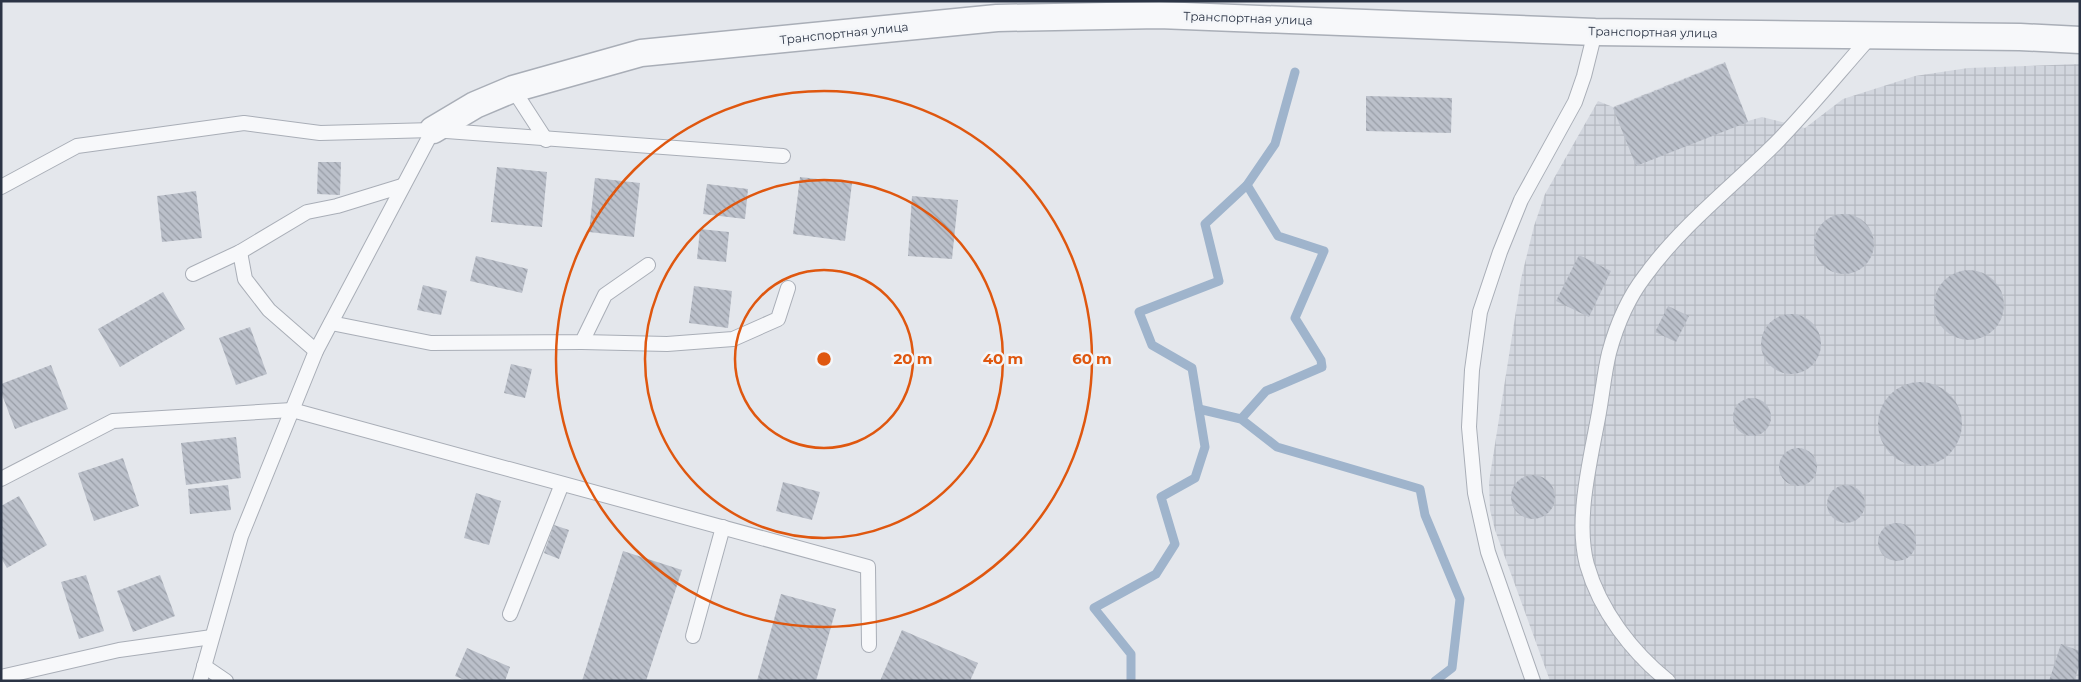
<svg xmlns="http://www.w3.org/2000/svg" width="2081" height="682" font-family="Montserrat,sans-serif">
<defs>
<pattern id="industrial-grid" width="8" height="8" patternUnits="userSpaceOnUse" patternTransform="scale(1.25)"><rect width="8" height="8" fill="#d2d6de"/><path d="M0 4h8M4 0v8" fill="none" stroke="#b4b8c0"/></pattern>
<pattern id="building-back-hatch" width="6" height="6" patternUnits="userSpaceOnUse" patternTransform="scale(1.25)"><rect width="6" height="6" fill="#bbc0ca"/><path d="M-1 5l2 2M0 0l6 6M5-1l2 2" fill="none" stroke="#989da6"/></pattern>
</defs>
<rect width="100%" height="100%" fill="#e4e7ec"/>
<path fill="url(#industrial-grid)" d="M1725,62L1748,121L1762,117L1805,128L1843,99L1915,76L1968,68L2080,64V681H1550L1495,530L1490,510L1489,482L1521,279L1534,226L1545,194L1598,101L1613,107Z"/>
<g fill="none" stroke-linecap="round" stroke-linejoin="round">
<g stroke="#9fb4cc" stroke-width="9">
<path d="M1199,409L1241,419L1277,447L1420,489L1425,515L1460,599L1452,668L1435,681"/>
<path d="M1241,419L1266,391L1322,367L1321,360L1295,318L1324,251L1278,236L1247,185"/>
<path d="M1131,681V654L1094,608L1156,574L1175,544L1161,497L1195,478L1205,447L1192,368L1152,345L1139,312L1219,281L1205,224L1247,185L1275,144L1295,72"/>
</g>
</g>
<g fill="url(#building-back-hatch)">
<path d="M1725,63L1748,122L1636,166L1613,108Z"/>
<path d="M1366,96L1452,98L1451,133L1366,131Z"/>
<path d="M318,162H341L340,195L317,194Z"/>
<path d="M497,167L547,172L542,227L491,222Z"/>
<path d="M800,177L852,183L845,241L793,234Z"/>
<path d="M595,178L640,183L634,237L589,232Z"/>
<path d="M707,184L748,189L745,219L703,214Z"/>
<path d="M196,191L202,238L162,242L157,196Z"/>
<path d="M912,196L958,200L952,259L908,256Z"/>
<circle cx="1844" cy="244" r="30"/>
<path d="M700,229L729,232L726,262L697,259Z"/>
<path d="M1579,255L1611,271L1589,317L1556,301Z"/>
<path d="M476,256L528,269L522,293L470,281Z"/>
<circle cx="1969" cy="305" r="35"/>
<path d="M423,285L447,291L441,315L417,310Z"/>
<path d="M694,286L732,291L728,328L689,323Z"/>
<path d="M163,292L185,329L120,367L98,329Z"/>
<path d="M1668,306L1689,316L1676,342L1655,332Z"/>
<circle cx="1791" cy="344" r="30"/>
<path d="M250,327L267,374L236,385L219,338Z"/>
<path d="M511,364L532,369L525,398L504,393Z"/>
<path d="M51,365L68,409L15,429L1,392V384Z"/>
<circle cx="1920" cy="424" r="42"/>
<circle cx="1752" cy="417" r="19"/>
<path d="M236,437L241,478L186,485L181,443Z"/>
<circle cx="1798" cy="467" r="19"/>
<path d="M123,458L139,506L94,521L78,473Z"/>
<circle cx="1533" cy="497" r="22"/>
<path d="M783,482L820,492L812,520L776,511Z"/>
<path d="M228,485L231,510L190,514L188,489Z"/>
<circle cx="1846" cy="504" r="19"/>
<path d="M476,493L501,501L489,545L464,538Z"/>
<path d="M19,496L47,545L7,568L1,558V506Z"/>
<circle cx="1897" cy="542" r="19"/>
<path d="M554,525L569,530L559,559L544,553Z"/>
<path d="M623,551L682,570L646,681H582Z"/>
<path d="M86,575L104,631L79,639L61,582Z"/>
<path d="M160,575L175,616L133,632L117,591Z"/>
<path d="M781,594L836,609L816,681H757Z"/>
<path d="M902,630L978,663L970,681H880Z"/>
<path d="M2061,644L2080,651V663L2074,681H2049Z"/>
<path d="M467,648L510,667L505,681H467L455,676Z"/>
</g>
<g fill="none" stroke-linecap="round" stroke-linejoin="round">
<g stroke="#a9aeb7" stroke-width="16">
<g id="lane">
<path d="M513,89L546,140"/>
<path d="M1,187L77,146L244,123L320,133L433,130L783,156"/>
<path d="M240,252L245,279L269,310L316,351"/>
<path d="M193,274L240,252L307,212L337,206L402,186"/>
<path d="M331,323L431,343L582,342L605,295L648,265"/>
<path d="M582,342L667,344L733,339L778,319L788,288"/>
<path d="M1,479L113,421L292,410L868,567L869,645"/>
<path d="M510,614L562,484"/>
<path d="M693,636L723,527"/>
<path d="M204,666L226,681"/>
<path d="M1,677L119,650L212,637"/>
<path d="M200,681L241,536L316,351L433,130"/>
<path d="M1533,681L1488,552L1475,493L1469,427L1472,370L1480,312L1500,252L1521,200L1575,102L1584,76L1595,32"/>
<path d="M1668,681C1632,652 1600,611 1587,565C1575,521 1590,462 1598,418C1602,397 1604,374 1609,353C1616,327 1628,298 1645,276C1681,226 1732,187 1776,143C1809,109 1840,71 1871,36"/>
</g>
</g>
<g stroke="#a9aeb7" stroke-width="29">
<path id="street" d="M433,130L475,105L513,89L641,53L997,18L1159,15L1595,32L2020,37L2080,40"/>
</g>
<use href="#lane" stroke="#f7f8fa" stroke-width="14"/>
<use href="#street" stroke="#f7f8fa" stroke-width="26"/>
</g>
<g fill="none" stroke="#df570f" stroke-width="2.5">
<circle cx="824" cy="359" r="89"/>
<circle cx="824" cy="359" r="179"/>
<circle cx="824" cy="359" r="268"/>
</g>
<g text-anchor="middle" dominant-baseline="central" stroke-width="5" stroke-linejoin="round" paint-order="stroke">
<g font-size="12" fill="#2b3445" stroke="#f4f6f9">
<text transform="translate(1248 18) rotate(2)">Транспортная улица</text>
<text transform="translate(1653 32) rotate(1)">Транспортная улица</text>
<text transform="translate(844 33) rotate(-6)">Транспортная улица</text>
</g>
</g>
<circle cx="824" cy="359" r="8" fill="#df570f" stroke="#f4f6f9" stroke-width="2.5"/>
<g font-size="15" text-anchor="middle" font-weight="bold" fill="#df570f" stroke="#f4f6f9" stroke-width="5" stroke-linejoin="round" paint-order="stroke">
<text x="913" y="364">20 m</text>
<text x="1003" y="364">40 m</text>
<text x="1092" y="364">60 m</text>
</g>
<rect width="2081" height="682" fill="none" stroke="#2b3445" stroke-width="5"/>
</svg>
